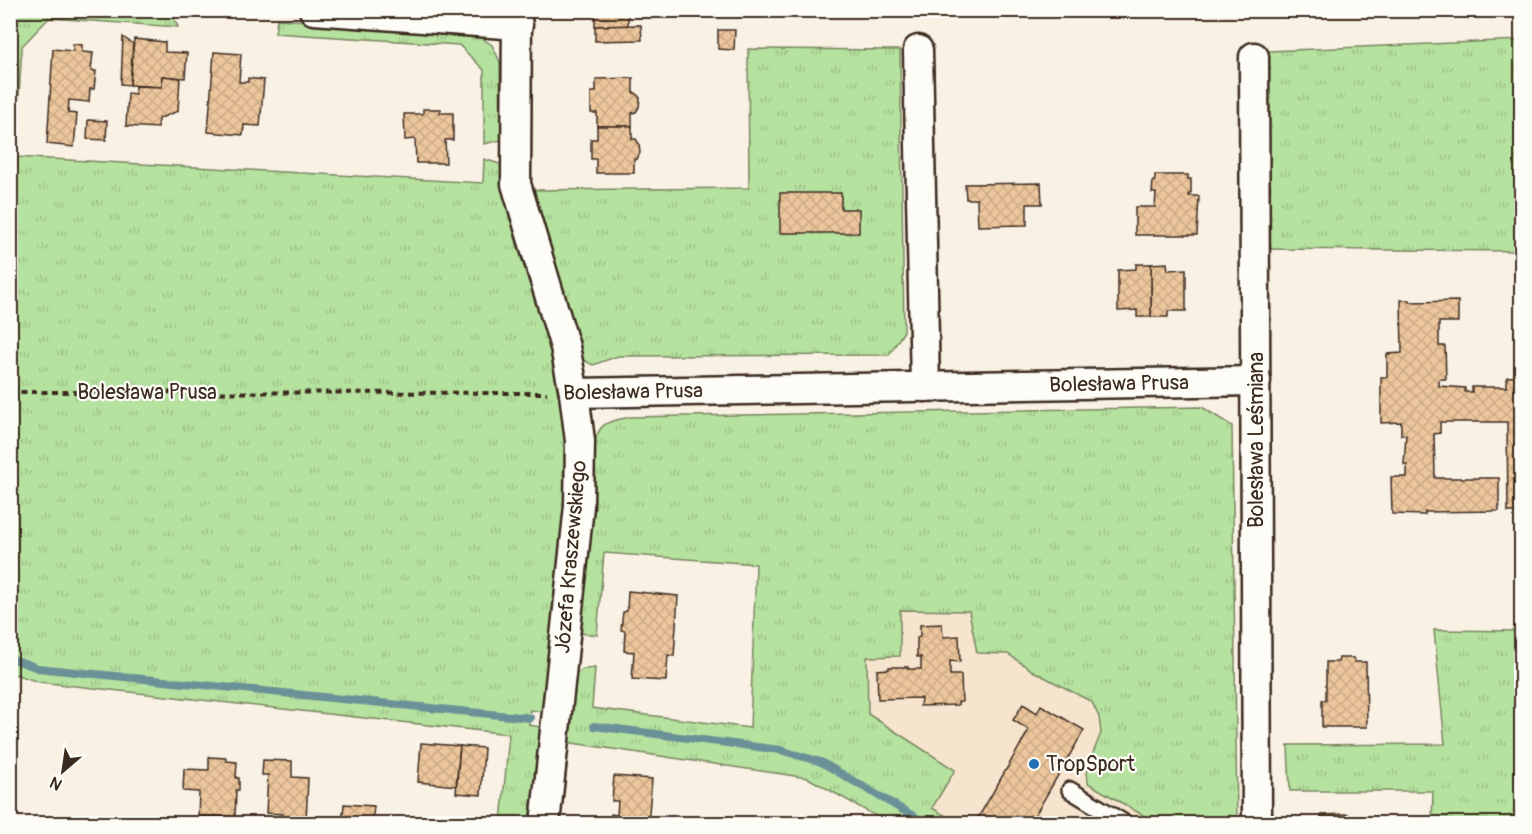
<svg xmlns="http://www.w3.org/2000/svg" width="1532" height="834" font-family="Pangolin,sans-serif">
<defs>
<pattern id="grass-tufts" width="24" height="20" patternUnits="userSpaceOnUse" patternTransform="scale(1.5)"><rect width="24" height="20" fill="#b6e2a0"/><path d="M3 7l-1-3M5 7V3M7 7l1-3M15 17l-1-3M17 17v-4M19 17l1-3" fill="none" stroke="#9dc289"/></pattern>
<pattern id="building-cross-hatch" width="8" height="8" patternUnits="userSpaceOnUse" patternTransform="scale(1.5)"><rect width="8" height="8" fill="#ecc69c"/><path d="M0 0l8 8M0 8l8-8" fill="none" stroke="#cbaa86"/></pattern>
</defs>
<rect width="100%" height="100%" fill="#faf1e5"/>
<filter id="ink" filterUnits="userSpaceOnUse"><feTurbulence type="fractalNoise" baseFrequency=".0167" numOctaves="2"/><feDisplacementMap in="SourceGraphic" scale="12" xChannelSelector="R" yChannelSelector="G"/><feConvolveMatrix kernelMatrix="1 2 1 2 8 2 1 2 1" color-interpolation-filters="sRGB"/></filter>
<g filter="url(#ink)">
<path fill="#f6e4cf" d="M756,564L1234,569L1237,823H958L823,744Z"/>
<g fill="url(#grass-tufts)" stroke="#78865f" stroke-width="1.5">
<path d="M132,11L172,14L178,27L49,18L22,46L18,112H11C10,87 6,31 17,11Z"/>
<path d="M277,19L473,32L492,45L500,62L501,140L484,144V70L459,45L275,33Z"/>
<path d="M1521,40V251L1261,249L1269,51Z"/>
<path d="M748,49L900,50L904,331L889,355L618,356L593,365L581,359L531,190L749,188Z"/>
<path d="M10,136H16L15,157L483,183L484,159L503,165C508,256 558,339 570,430C571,442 569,455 569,467L545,712L530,710L529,725L541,727L529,823H501L509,734L39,682L11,673Z"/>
<path d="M1202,407L1232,426L1237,823H1156L1088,783L1087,773L1090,761L1101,733L1099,717L1092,702L1033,671L1008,654L977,653L969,611L900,610V656L867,657L868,714L955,770L932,808L958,823H888L808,778L566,742L574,676L583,669L595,668L592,708L750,728L756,564L604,553L597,635L579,633L595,441C601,420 610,422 630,417Z"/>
<path d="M1434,630L1521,631V823H1432L1433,791H1290L1288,745L1445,744Z"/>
</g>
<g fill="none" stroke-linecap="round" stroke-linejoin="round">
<g stroke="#6a9197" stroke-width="8">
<path d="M10,658L38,668L75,672L530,718"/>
<path d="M594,726L780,750L821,762L927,824"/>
</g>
</g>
<g fill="url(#building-cross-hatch)" stroke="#3b2a1e" stroke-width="1.5">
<path d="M583,10H635L632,13H628V26H595V12L583,13Z"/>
<path d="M641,25L642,40L595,41V26Z"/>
<path d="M718,30H735L734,50L718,49Z"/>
<path d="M123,37L133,44L130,85L121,84Z"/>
<path d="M134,39L165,42V52L187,53L185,78L162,76V87L130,85Z"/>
<path d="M73,44L82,45V52L93,53L91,71H96L94,89H90L89,102L69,100L68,113L77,114L74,147L47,144L53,49L73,51Z"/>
<path d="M214,52L241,54L239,82H248V78L264,80L260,126L244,125L243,135L208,132Z"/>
<path d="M162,76L180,78L178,111L158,119V128L126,126L128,93L135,94V86L162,87Z"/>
<path d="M633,78V93H636L640,98L639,107L636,112L632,113V126H597V113H591V92H596V79Z"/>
<path d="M423,109H441L440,113H453V140H445L446,163H416L415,139L405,140L404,114H423Z"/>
<path d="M88,120L107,121L106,140L87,139Z"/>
<path d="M597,126H632V139H636L639,144L640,153L637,159H634V173H596V159H591V139H597Z"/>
<path d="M1155,175H1188V179H1191V193L1189,194V196H1199L1197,235H1135V207H1155L1156,193H1152L1153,181H1155Z"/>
<path d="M1041,183L1042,204H1027V225L978,226L977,199H966L965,184Z"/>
<path d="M780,193H841V209H859V233H780Z"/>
<path d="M1167,263L1168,270L1186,269V311H1168V317H1151V264Z"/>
<path d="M1136,264H1151V317H1137V310L1118,311V270L1136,269Z"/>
<path d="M1401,300H1410V302L1458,301V322H1439V346H1445L1446,379H1439V386L1465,388V392H1472V387H1507V377L1522,376V512H1508L1507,422H1440V433L1434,434L1435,478H1499V511L1425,512V515L1392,514L1391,477H1407V465H1404L1406,435H1401V422L1381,423V377H1387V354L1402,353Z"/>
<path d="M628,591L678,596L674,656L668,655L666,681L632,679L634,652L624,651L625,631L621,630L623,612L627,611Z"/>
<path d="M942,624L943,637L959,636L960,662L950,661V675H961L962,702H958V705L920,706L921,698L878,699L877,670L889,669V667H908V669H921V657H917V638L920,637V625Z"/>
<path d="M1339,658H1354V662H1366L1367,727H1322V700H1326V662H1338Z"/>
<path d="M1023,704L1037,713L1041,705L1084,730L1030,824H986L978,818L1029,730L1013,720Z"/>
<path d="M421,743L460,746L456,786L418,782Z"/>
<path d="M460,746L484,748L481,795L456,793Z"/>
<path d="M209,757L226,758V761L237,762L236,778H239V790H236L235,817L198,816L199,792L183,791L184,769L209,770Z"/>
<path d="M263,760L292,761V777L308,778L306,822L282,820L283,814L266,813L268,775H262Z"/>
<path d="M614,776L652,779L648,824H610L611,814L617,815L618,801H612Z"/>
<path d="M344,804L374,806L372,824H342Z"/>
<path d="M1348,814V824H1321V815Z"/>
<path d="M1034,816L1045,822L1044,824H1030Z"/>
</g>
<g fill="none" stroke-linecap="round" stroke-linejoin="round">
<g stroke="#3b2a1e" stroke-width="20">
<path id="lane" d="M1070,790L1126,824"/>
</g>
<g stroke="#3b2a1e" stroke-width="33">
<g id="street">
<path d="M314,10L518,25"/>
<path d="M517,10L516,184L565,347L574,393L580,441L579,506L545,824"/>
<path d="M918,50L925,387"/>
<path d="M1254,57L1257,824"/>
<path d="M574,393L1256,381"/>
</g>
</g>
<path stroke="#3b2a1e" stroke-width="4" stroke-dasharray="6 4.5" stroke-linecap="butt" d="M10,392L547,393"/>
<use href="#lane" stroke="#fdfcf7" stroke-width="15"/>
<use href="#street" stroke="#fdfcf7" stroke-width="28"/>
</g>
</g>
<circle fill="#1f6fb2" stroke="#fdfcf7" stroke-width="2" cx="1034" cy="764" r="6"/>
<g text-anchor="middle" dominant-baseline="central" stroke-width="4.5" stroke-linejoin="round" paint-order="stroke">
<g font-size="21" fill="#3b2a1e" stroke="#fdfcf7">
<text transform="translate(1119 384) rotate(-1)">Bolesława Prusa</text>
<text x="147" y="392">Bolesława Prusa</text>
<text transform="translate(633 392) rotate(-1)">Bolesława Prusa</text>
<text transform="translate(1256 440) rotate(-90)">Bolesława Leśmiana</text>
<text transform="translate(571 557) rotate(-85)">Józefa Kraszewskiego</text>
</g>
<g font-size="21" fill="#3b2a1e" stroke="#fdfcf7" text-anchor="start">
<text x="1046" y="764">TropSport</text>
</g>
</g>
<rect width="1532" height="834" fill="none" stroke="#fdfcf7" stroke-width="36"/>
<rect x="18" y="18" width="1496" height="798" fill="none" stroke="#3b2a1e" stroke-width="2" filter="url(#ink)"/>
<g transform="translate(63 771) rotate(209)" stroke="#fdfcf7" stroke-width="4.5" paint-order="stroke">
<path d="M0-4.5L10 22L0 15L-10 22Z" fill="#3b2a1e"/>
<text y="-9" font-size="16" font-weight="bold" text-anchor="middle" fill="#3b2a1e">N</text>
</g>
</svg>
